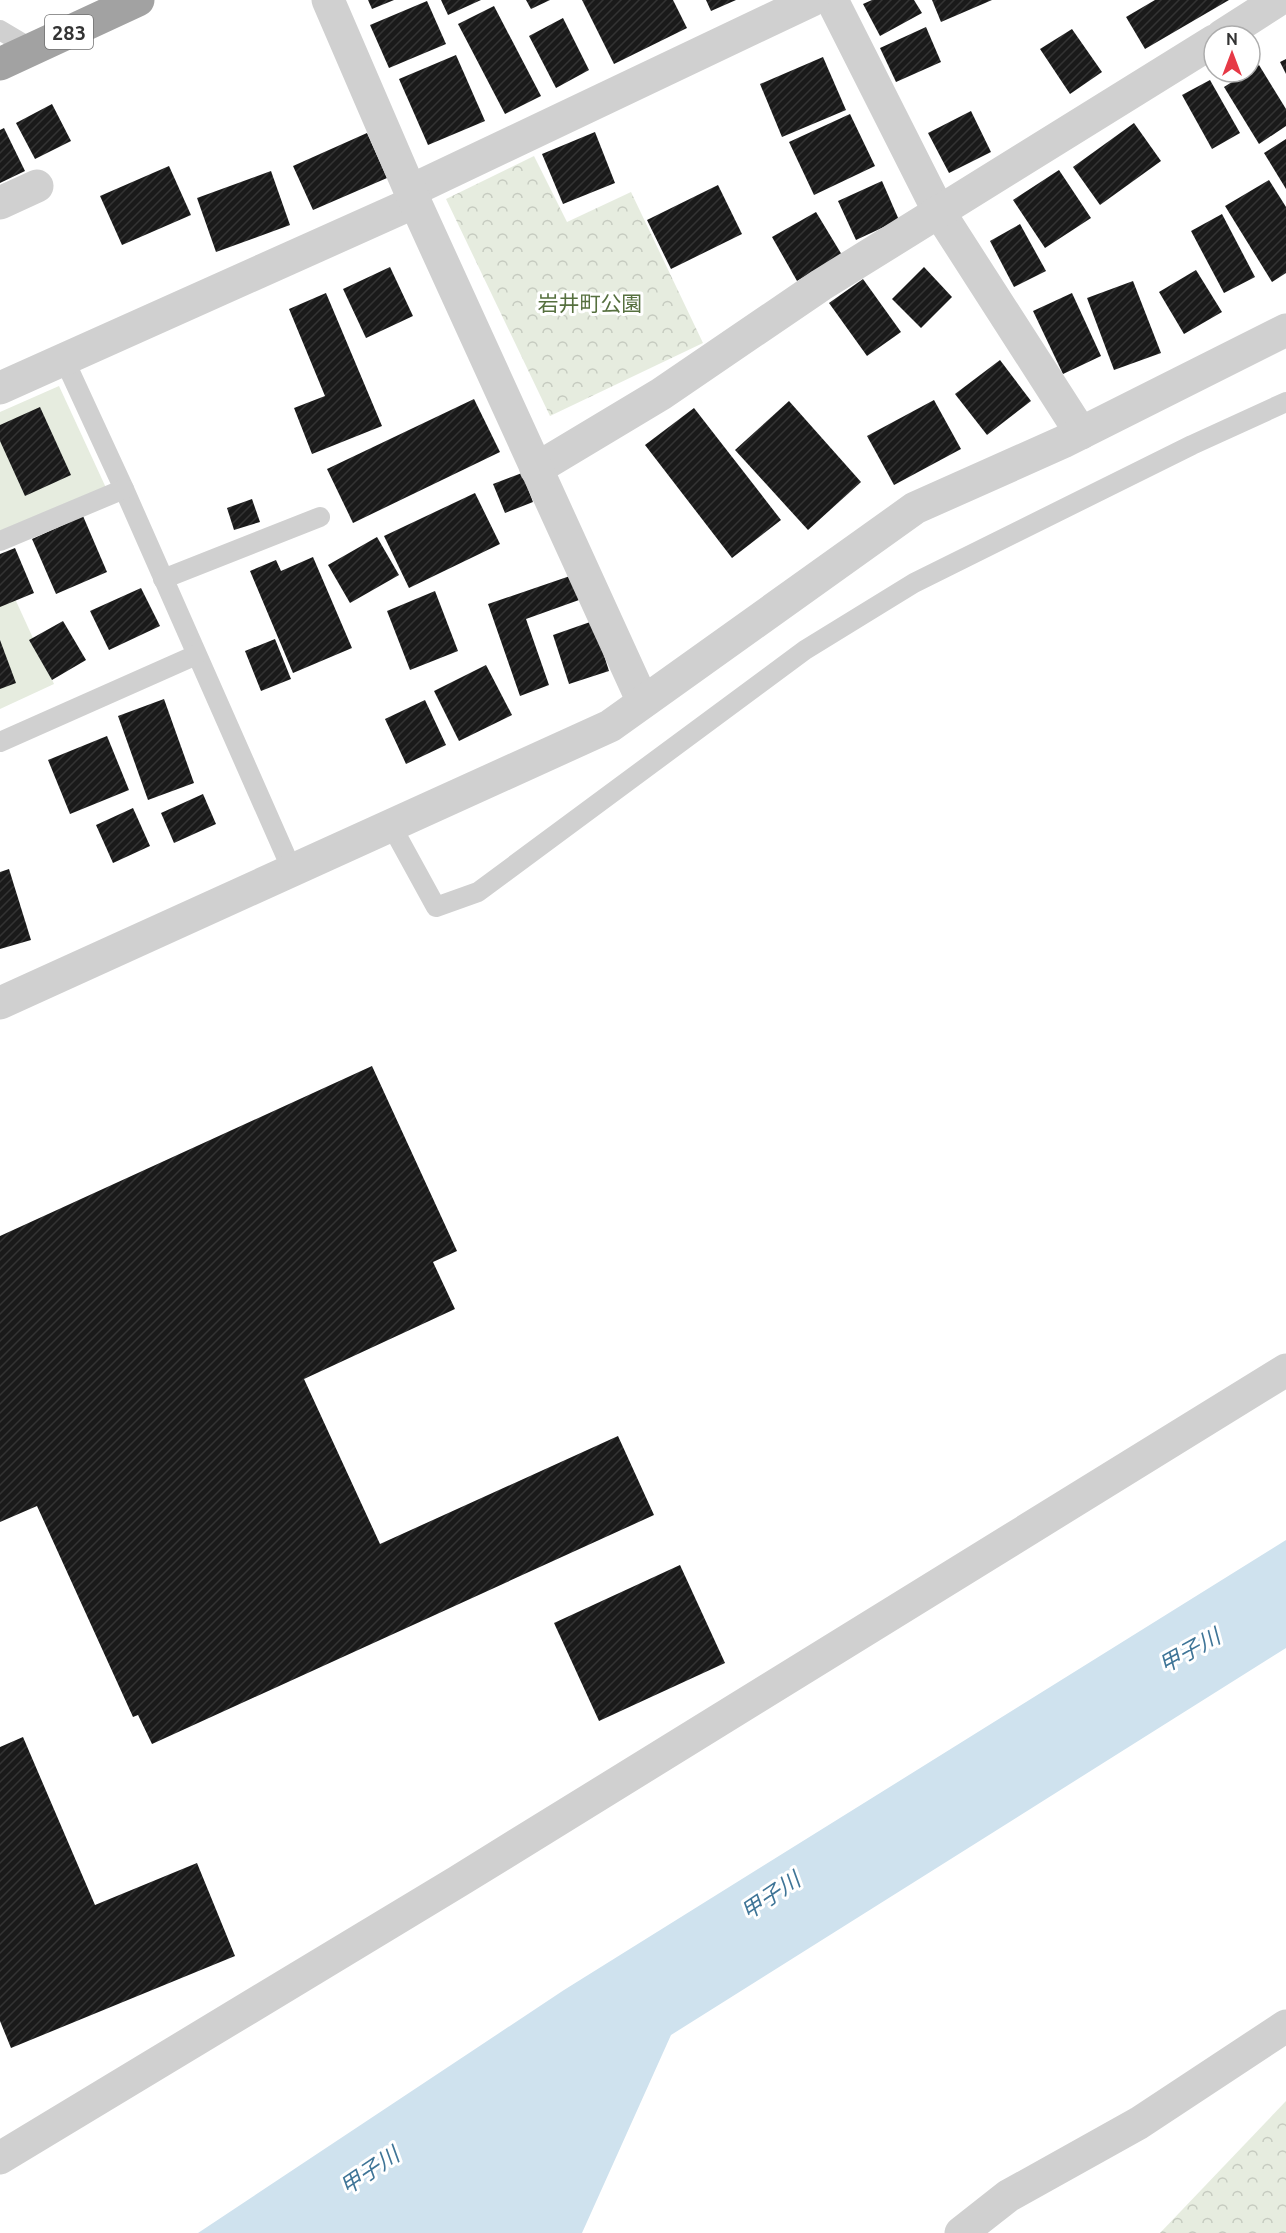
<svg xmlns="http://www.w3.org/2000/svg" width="1286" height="2233" font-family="Ubuntu,'Noto Sans JP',sans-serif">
<defs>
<pattern id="forest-crowns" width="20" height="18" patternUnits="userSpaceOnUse" patternTransform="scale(1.5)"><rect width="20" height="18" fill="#e6ecdf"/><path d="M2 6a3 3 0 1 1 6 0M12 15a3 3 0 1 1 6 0" fill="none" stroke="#c6cbc0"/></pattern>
<pattern id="building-hatch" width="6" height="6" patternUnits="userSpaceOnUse" patternTransform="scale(1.5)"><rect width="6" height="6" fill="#1a1a1a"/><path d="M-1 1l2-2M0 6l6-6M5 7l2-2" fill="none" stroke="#333"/></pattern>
</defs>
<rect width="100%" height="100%" fill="#fff"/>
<g fill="url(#forest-crowns)">
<path d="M534,156L567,222L631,192L703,343L550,416L446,199Z"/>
<path d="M1286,2101V2233H1160Z"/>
</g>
<g fill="#e6ecdf">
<path d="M59,386L107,490L0,539V412Z"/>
<path d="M0,566L54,684L0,709Z"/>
</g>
<path fill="#cfe2ee" d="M1286,1540V1648L671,2035L582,2233H198L564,1990Z"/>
<g fill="url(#building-hatch)">
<path d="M368,0H394L372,9Z"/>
<path d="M441,0H481L448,15Z"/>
<path d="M526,0H550L531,9Z"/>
<path d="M582,0H673L687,28L614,64Z"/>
<path d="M706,0H736L711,11Z"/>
<path d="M872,0H914L922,13L880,36L863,4Z"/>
<path d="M932,0H992L941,22Z"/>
<path d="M1155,0H1229L1145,49L1126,17Z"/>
<path d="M427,1L446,44L389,68L370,25Z"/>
<path d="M494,6L541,96L505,114L458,24Z"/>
<path d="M563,18L589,70L556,88L529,36Z"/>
<path d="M926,27L941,62L896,82L880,48Z"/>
<path d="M1072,29L1102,72L1070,94L1040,49Z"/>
<path d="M456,55L485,121L428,145L399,79Z"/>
<path d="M823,57L846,110L782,137L760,84Z"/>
<path d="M1286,59V74L1280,62Z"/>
<path d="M1259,65L1286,109V126L1259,144L1224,87Z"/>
<path d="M1210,80L1240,133L1212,149L1182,95Z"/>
<path d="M52,104L71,141L35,159L16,123Z"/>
<path d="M971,111L991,152L949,173L928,133Z"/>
<path d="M850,114L875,166L814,195L789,142Z"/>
<path d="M1134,123L1161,161L1100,205L1073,167Z"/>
<path d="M4,128L25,171L0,183V130Z"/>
<path d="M595,132L615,183L563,204L542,154Z"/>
<path d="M367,133L387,178L313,210L293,166Z"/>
<path d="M1286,139V189L1264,153Z"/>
<path d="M169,166L191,215L122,245L100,196Z"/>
<path d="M1059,170L1091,218L1045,248L1013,200Z"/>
<path d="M271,171L290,225L216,252L197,198Z"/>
<path d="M1269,180L1286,207V273L1272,282L1225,206Z"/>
<path d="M882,181L899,220L856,240L838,201Z"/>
<path d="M718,185L742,234L671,269L647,220Z"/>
<path d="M816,212L842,255L797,281L772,237Z"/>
<path d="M1222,214L1255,277L1224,293L1191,231Z"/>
<path d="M1020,224L1046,271L1014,287L990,241Z"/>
<path d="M390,267L413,316L366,338L343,289Z"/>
<path d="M924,267L952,297L921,328L892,299Z"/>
<path d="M1196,270L1222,312L1184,334L1159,292Z"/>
<path d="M863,279L901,332L867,356L829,303Z"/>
<path d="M1133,281L1161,353L1114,370L1087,298Z"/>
<path d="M326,293L382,426L312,454L294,408L325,396L289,309Z"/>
<path d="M1072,293L1101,356L1063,374L1033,311Z"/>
<path d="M1000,360L1031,401L987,435L955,394Z"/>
<path d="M474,399L500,452L353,523L327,469Z"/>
<path d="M934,400L961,449L894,485L867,436Z"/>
<path d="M789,401L861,482L808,530L735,450Z"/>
<path d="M40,407L71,475L25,496L0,441V425Z"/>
<path d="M694,408L781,520L732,558L645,445Z"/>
<path d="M522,473L533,502L505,513L493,484Z"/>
<path d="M475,493L500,544L409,588L384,536Z"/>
<path d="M252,499L260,522L234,530L227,508Z"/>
<path d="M83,516L107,572L56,594L32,539Z"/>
<path d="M377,537L399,575L350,603L328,565Z"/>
<path d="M15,548L34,593L0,607V554Z"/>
<path d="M313,557L352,648L293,673L250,571L276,560L281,571Z"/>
<path d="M570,576L579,600L526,619L549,685L520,696L488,604Z"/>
<path d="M141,588L160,626L109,650L90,611Z"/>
<path d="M435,591L458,651L410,670L387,611Z"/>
<path d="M63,621L86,660L52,680L29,640Z"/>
<path d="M593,621L609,671L569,684L553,635Z"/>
<path d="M275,639L291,679L261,691L245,651Z"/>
<path d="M0,640L16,683L0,689Z"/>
<path d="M486,665L512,715L459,741L434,691Z"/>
<path d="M164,699L194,783L148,800L118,716Z"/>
<path d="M425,700L446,745L406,764L385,719Z"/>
<path d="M107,736L129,790L70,814L48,760Z"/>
<path d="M203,794L216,824L174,843L161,813Z"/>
<path d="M133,808L150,846L113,863L96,825Z"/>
<path d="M9,869L31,940L0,949V872Z"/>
<path d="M372,1066L457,1251L433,1262L455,1309L304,1379L380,1544L618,1436L654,1515L152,1744L138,1715L133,1717L37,1506L0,1522V1236Z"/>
<path d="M680,1565L725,1663L599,1721L554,1623Z"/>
<path d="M23,1737L95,1905L197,1863L235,1956L11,2048L0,2021V1747Z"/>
</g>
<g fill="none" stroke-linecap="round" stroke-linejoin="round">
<g stroke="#d0d0d0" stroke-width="20">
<path d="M0,30L32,49"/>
<path d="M64,359L124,489L292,870"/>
<path d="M0,541L124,489"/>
<path d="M163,579L320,517"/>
<path d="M0,742L196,655"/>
<path d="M391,825L436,907L478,892L805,650L914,583L1192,445L1286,402"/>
</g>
<g stroke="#d0d0d0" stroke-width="33">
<path d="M832,0L939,212L1081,433"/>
<path d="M1222,36L1278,0"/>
<path d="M410,191L812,0"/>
<path d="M0,203L37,186"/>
<path d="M0,388L415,202"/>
<path d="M536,469L661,394L821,285L1214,41"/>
<path d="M0,2158L457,1882L1286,1370"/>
<path d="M961,2233L1008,2196L1139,2123L1286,2026"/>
</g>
<g stroke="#d0d0d0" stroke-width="33">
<path d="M328,0L415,202L643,702"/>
<path d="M0,1003L610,726L915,508L1063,442L1286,330"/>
</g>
<path stroke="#a2a2a2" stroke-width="33" d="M0,64L138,0"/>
</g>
<g text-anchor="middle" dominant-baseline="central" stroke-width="6" stroke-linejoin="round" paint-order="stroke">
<rect fill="#fff" stroke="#707070" stroke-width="1.5" x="45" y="15" width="48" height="34" rx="4.5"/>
<g font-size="20" font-weight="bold" fill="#333">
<text x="69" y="32">283</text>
</g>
<g font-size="21" fill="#56703f" stroke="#fff">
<text x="590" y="303">岩井町公園</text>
</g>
<g font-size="22" font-style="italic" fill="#3f7597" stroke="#fff">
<text transform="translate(1189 1650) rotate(-29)">甲子川</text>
<text transform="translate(770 1895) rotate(-34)">甲子川</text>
<text transform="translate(369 2170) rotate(-34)">甲子川</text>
</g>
</g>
<g transform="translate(1232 54)"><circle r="28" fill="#ffffff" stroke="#adadad" stroke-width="1.5"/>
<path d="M0-4.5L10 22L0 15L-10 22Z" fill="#e63946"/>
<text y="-9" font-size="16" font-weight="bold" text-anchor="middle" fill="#333333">N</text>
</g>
</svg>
